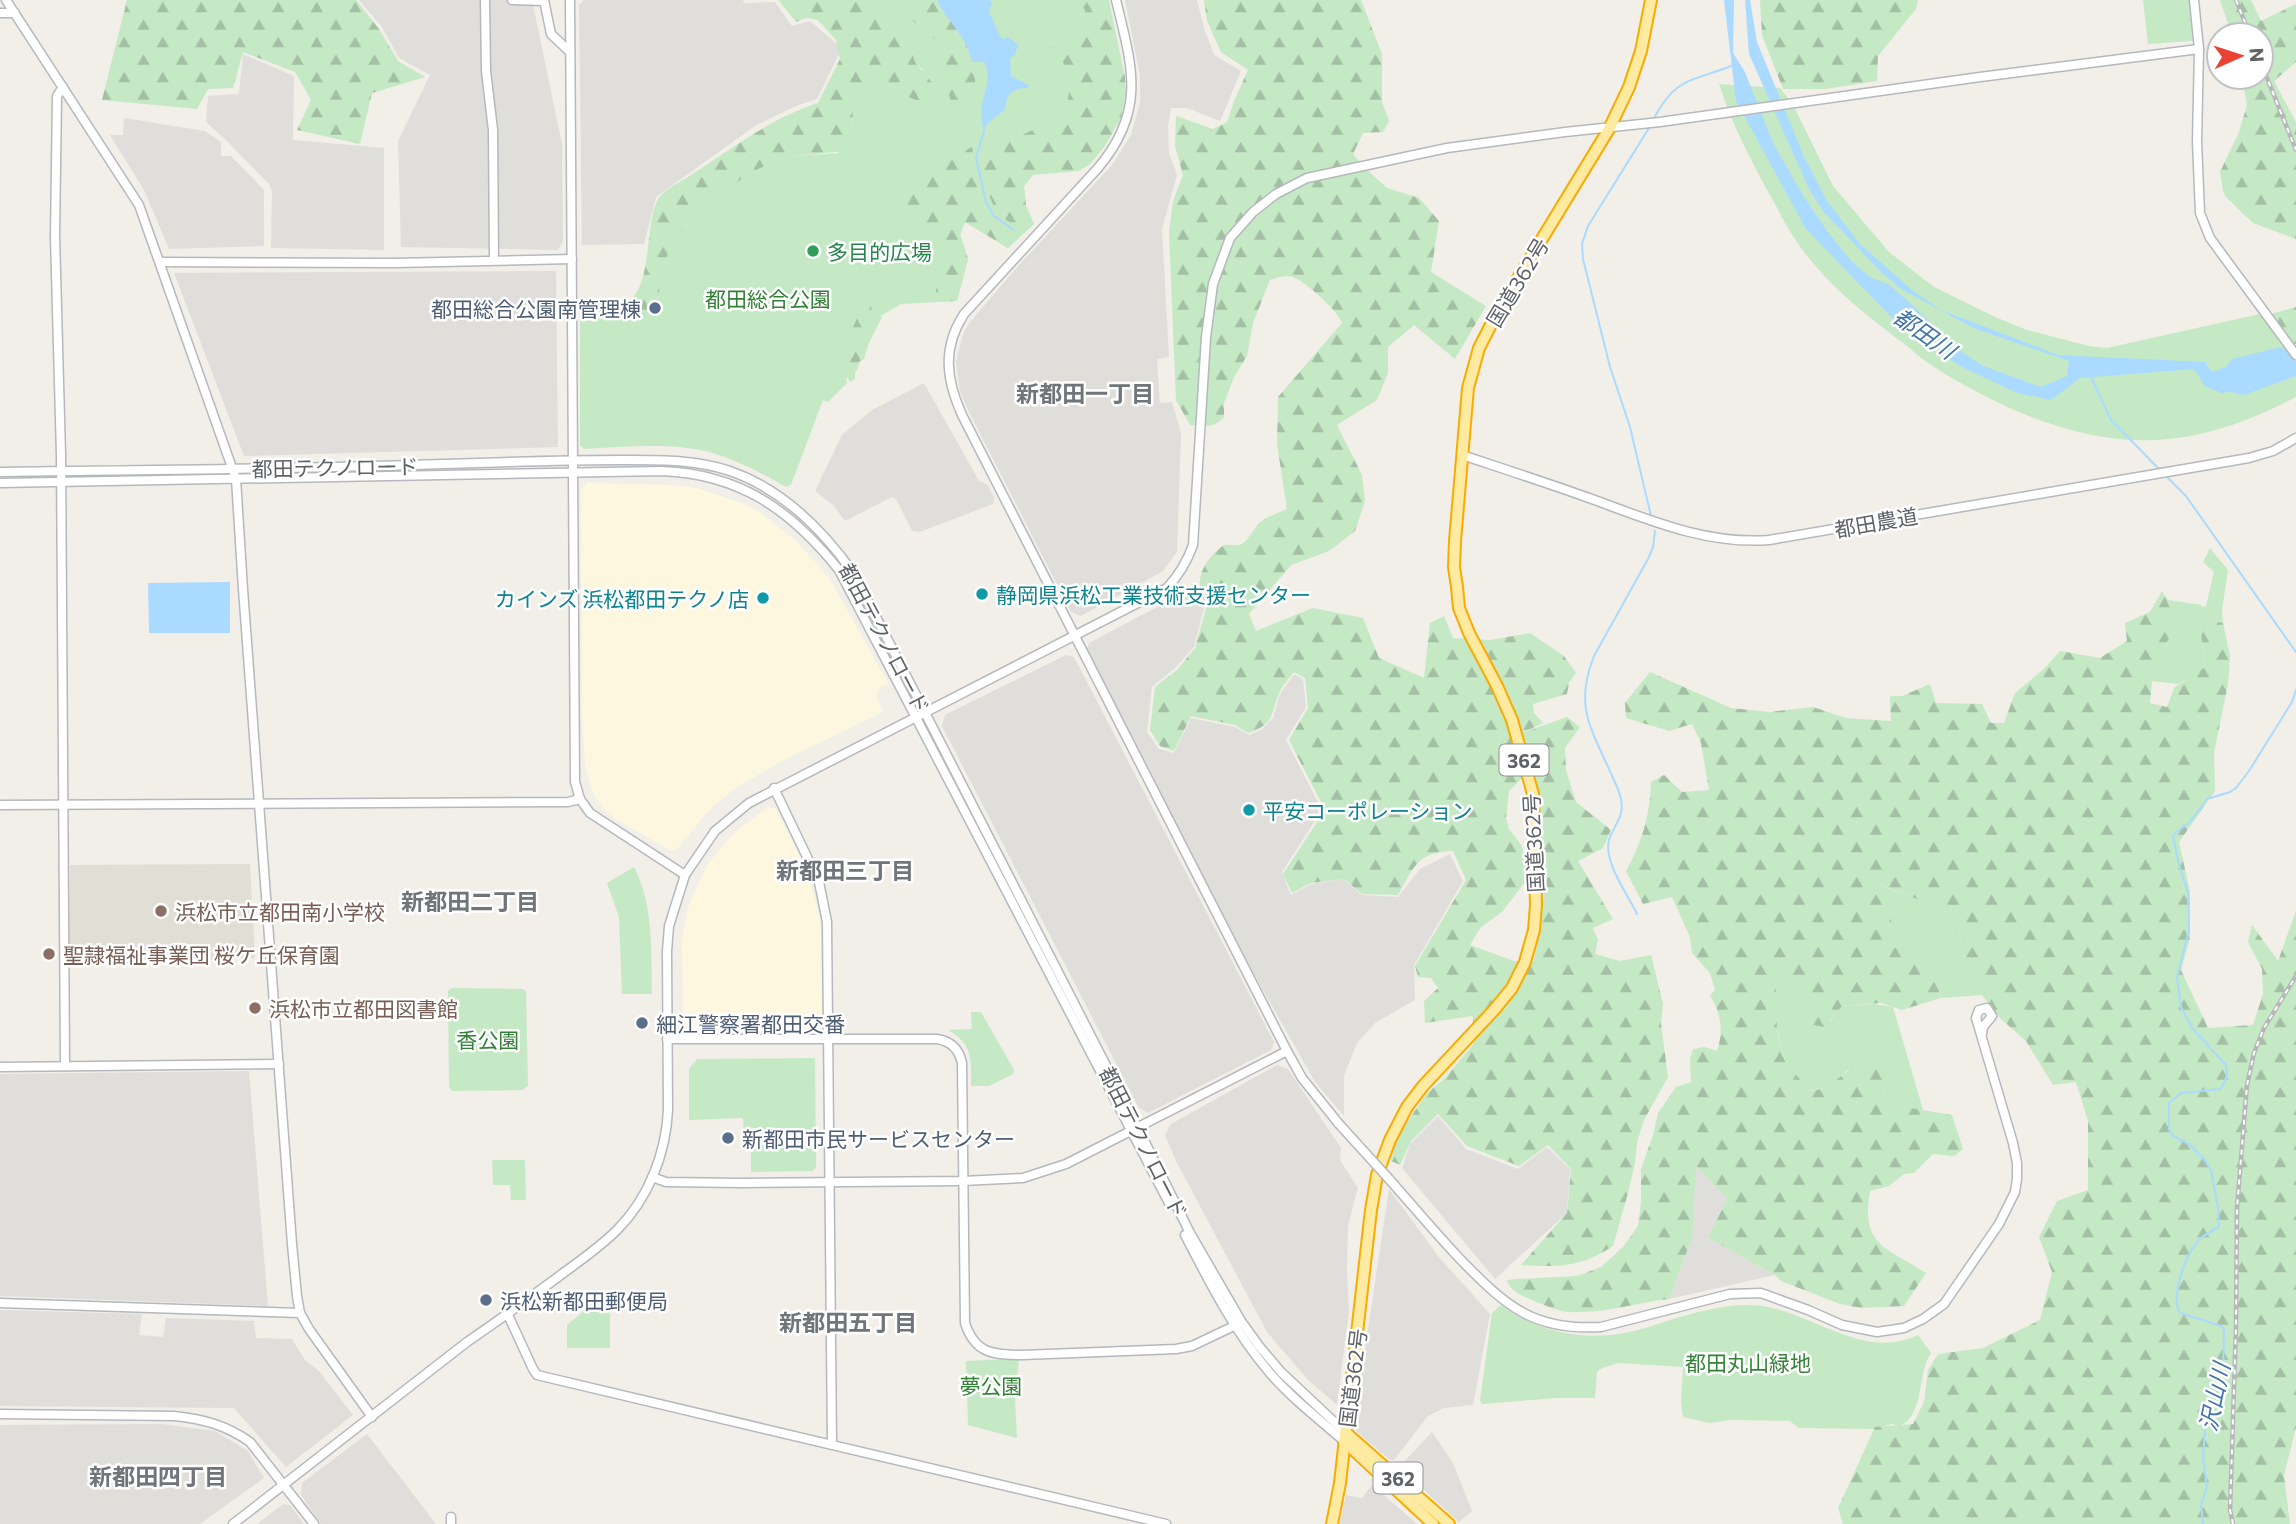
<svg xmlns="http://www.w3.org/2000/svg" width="2296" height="1524" font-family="Commissioner,'Noto Sans JP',sans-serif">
<defs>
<pattern id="forest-firs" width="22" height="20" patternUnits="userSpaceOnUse" patternTransform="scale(1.75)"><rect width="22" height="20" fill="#c5e8c5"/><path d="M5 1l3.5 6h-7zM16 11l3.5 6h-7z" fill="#a3c0a4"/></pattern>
</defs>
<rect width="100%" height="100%" fill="#f1efe8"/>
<g fill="#fef7e0">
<path d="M587,483L673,485L697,488L745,504L761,513L796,541L828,576L889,685L882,686L877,692V699L883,712L784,760L737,787L710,809L677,849L671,851L614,818L601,806L593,793L585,765L582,714L581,489Z"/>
<path d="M768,807L776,809L804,865L811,884L820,919L821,936L822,1024L815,1030L690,1031L683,1024L682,940L689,904L707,865L733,834Z"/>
</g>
<g fill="#e0deda">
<path d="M359,0H532L562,144L563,241L558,250L401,247L398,141L430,75L399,58L382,27Z"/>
<path d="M584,0H743L744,3L775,2L792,26L810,21L842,48L817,99L796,106L755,126L656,197L644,244L582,245L579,5Z"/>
<path d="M1125,0H1197L1204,28L1214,55L1241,71L1220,121L1187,108H1171L1168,126L1169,153L1177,175L1162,229L1169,357L1157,359L1160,403L1172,402L1181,433L1177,552L1163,571L1081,616L1071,612L967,408L960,391L956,362L963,334L970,322L1019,265L1112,165L1131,135L1140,103V75Z"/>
<path d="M243,54L294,76L293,140L384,148V250L271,248L272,192L269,184L227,141L206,122L208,96L239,94Z"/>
<path d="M124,118L205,131L221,142V156H231L264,190V246L169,249L144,190L110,135H123Z"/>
<path d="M556,271L558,447L244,456L174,273Z"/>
<path d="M924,383L979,481L987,484L994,497L993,504L920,532L912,531L896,499L892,497L845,521L834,506L815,491L842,435L872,410Z"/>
<path d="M1191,589L1205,604L1194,647L1175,668L1152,687L1147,732L1159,749L1174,753L1191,718L1235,727L1249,735L1261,730L1273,718L1280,694L1294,674L1303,679L1306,707L1286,740L1322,810L1282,872L1291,895L1311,884L1343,879L1362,895L1398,897L1420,869L1450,854L1463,881L1414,965L1415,1000L1375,1023L1357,1043L1344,1076V1116L1315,1082L1214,903L1125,725L1086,651L1089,643Z"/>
<path d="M1066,655L1074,657L1274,1042L1271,1050L1148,1113L1139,1108L942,726L945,715Z"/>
<path d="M1277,1065L1288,1069L1341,1148L1340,1160L1358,1188L1348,1225L1347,1271L1349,1312L1337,1405L1307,1379L1267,1332L1176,1161L1165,1135L1171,1124Z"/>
<path d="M249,1071L268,1306L0,1296V1074Z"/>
<path d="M1438,1116L1466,1149L1518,1169L1547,1147L1570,1169L1567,1213L1495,1279L1402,1168L1410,1144Z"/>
<path d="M1695,1165L1727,1199L1708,1238L1775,1275L1669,1299L1692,1238Z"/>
<path d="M1389,1189L1438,1256L1490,1314L1473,1405L1444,1408L1428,1416L1394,1460H1390L1357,1432L1354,1422Z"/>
<path d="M0,1310L142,1314L139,1335L163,1337L166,1318L254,1321L256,1338L292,1339L305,1360L319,1371L353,1415L286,1467L234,1408L0,1406Z"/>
<path d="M162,1424L215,1431L248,1451L264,1478L200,1524H0V1425Z"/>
<path d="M1432,1432L1453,1463L1472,1511L1459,1522L1399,1467Z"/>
<path d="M367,1434L436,1524H321L301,1495L302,1483Z"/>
<path d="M1372,1485L1417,1524H1340L1346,1495L1362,1498Z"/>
<path d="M283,1504L290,1505L304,1524H257Z"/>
</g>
<path fill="#e1ded6" d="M250,864L255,958L69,966L70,865Z"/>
<g fill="#c5e8c5">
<path d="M872,0H1107L1112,22L1033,175L1024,186L1026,206L1034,224L1008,248L965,222L960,234L968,259L957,301L901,304L875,319L857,370L846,379L847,383L828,402L823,400L791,485L786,487C764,474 738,461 713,453C673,442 625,447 584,449L580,445V297L613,301L625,309L631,310L632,322L637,325L648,318L650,306L658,300L662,272L669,251L678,236L701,205L756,169L773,162L793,156L838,153L852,138L853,106L871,86L876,84L918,101L923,70L915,62L911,48L895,35L879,16Z"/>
<path d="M2143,0H2189L2193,41L2148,44Z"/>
<path d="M1719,84L1780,88L1792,103L1833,186L1889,252L1934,287L1995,317L2027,330L2089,346L2107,348L2260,314L2296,365V397C2252,420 2206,438 2155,440C2077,444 1992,405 1928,363C1919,357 1911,349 1903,343C1862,312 1821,280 1793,236C1786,226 1781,215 1775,204C1753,165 1733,127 1719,84Z"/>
<path d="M2210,548L2228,570L2222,610L2223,623L2199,618L2205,669L2178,684L2152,681L2154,663L2178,624L2162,591L2168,600L2202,605V607L2206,606L2214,572L2203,562Z"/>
<path d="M634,867C654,907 651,950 652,994H622L619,917L607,883Z"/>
<path d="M1880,885L1942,909L1957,920L1965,964L1982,995L1941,998C1933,961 1908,969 1891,944C1885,935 1882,897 1880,885Z"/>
<path d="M1789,980L1797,984L1814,1024L1831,1020L1841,1006L1874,1004L1893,1007L1923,1110L1893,1105L1885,1099L1884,1084L1890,1071L1848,1070C1836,1081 1823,1092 1806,1091L1786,1065L1769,998L1777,983Z"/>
<path d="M452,988L523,989L526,992L528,1086L522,1090L452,1091L449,1087L448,991Z"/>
<path d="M971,1012H981L1014,1070L1013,1074L989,1086H971C971,1059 974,1045 948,1030L972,1029Z"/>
<path d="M815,1058L816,1167L813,1171L751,1172V1139L744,1138L743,1118L689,1120V1069L697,1059Z"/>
<path d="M492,1160H525L526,1200H511L510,1185H493Z"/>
<path d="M606,1293L610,1297V1348H567V1325Z"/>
<path d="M1501,1305C1534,1330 1577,1340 1618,1334C1639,1331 1660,1323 1680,1317C1702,1311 1725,1305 1748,1305C1807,1305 1859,1363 1918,1335L1931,1353C1917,1371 1925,1417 1899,1426L1892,1424L1874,1429L1799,1428L1790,1421L1731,1420L1709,1423L1683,1417L1681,1403L1683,1367L1618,1363L1600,1369L1597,1372L1595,1398H1556L1482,1404L1480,1401L1492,1313Z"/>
<path d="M1019,1359L1015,1398L1017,1438L968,1425L966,1361Z"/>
</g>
<g fill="url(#forest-firs)" fill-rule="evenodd">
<path d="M127,0H356L379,29L398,61L425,77L372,93L360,144L297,130L311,100L295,72L243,52L233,88L208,89L197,109L102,100Z"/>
<path d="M778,0H872L879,16L895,35L911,48L915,62L933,84L935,93L932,99L918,101L876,84L871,86L853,106L852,145L845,151L793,156L773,162L756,170L701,205L678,236L669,251L662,272L658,300L650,306L651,313L648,318L637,325L631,322V299C652,280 645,227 657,201C662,190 681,182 691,175C733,148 771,118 818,103L840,59L836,40L818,20L806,18L796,22Z"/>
<path d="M897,0H937C944,14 955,25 963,39C971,50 975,75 976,89L975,92L967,91C967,99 966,107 958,111C942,94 950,74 944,53C940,40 927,35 918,26C910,18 904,9 897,0Z"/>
<path d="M1078,0H1109L1125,77L1126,94L1121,118L1105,146L1090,164L1079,171L1033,175L1024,186L1026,206L1034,224L1024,233C1018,224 1005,222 998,213C990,204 979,163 980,150L982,147L1024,134L1061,117C1068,104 1074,80 1066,67C1062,60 1055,56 1050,51V48L1060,45L1059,41L1073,37L1087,27L1085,10Z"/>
<path d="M1204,0H1361L1382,54V102L1389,121L1383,132L1363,133L1353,154L1366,169L1387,188L1419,198L1439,221L1431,272L1486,306L1455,359L1414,325L1388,347V373L1377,400L1337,425L1362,475L1365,501L1355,531L1329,551L1291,565L1249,614L1256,631L1313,608L1363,618L1379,658L1424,678L1430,623L1444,616L1453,638L1490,640L1530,633L1564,656L1576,673L1569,683L1567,694L1533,704L1534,713L1543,723L1522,733L1567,717L1580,727L1565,748L1566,770L1576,802L1611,830L1603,848L1578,861L1613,919L1593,928L1598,940L1595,954L1620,961L1651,955L1663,1004L1661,1024L1668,1077L1644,1120L1637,1142L1635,1163L1628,1193L1613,1246C1579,1268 1560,1267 1521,1265L1567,1213L1571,1169L1548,1145L1519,1166L1467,1146L1438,1114L1411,1141L1400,1165L1391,1161L1396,1139L1426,1094L1444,1079L1473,1045V1016L1425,1023L1424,1001L1438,988L1431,978L1418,977L1415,966L1466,880L1453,851C1417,852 1414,867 1398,895L1362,894L1344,879L1311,883L1292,893L1283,874L1325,810L1289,740L1308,708L1305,678L1294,672C1288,680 1281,687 1278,696C1270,718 1273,724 1248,733L1235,725L1191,716L1174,751L1160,746L1150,730L1155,687L1177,670L1195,648L1207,605C1191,582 1204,559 1224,545H1240L1246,541L1258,524L1268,517L1287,509L1277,444L1278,397L1342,323C1339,312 1304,280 1293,277C1286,275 1277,278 1270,280L1253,323L1247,356L1234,377L1224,403V417C1214,429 1204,426 1190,425L1176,400L1169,232L1173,201L1183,175L1175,146L1176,116L1213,129L1227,122L1234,101L1248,70L1221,52L1207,21ZM1519,755L1535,792L1540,856L1541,923L1534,961H1514L1470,945L1481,927L1502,912L1528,878L1529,865L1521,845L1509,829L1506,818L1509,791L1523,777Z"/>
<path d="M1760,0H1918L1916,9L1878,56L1877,81L1825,89H1783L1762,35Z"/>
<path d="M2220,0H2251L2261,21L2296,4V62L2274,81L2296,122V239L2253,223L2226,197L2223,191L2220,172L2239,132L2247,105L2242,77H2261V35H2232Z"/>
<path d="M972,147L983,205L1000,226L1019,238L1008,248L965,222L960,234L968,259L957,301L937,302C933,280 943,257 937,236L922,235L902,216L897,198L907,192L914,183L932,174L945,161Z"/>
<path d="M864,299L868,300L873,312L882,317L868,345L864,359L855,364V379L851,382L849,381C845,367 842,355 847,341C852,327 860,318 859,303Z"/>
<path d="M2296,307V344H2294L2271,314Z"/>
<path d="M2162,591L2178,624L2154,663L2150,703L2167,707L2174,688L2205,667L2199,618L2223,623L2230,656L2228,684L2214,753L2215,791L2179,842L2190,892V938L2181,970L2208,1028L2253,1025L2263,994L2262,969L2248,942L2252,925L2278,961L2296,911V1427L2284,1476L2290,1524H1843L1838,1508L1875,1427L1913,1424L1924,1402L1928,1370L1938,1354L1983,1348L2040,1320L2052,1272L2039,1237L2057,1201L2088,1190V1121L2076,1082L2053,1085L2026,1041L2001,1019L1982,995L1965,964L1957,920L1942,909L1881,885C1889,909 1895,916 1889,942C1910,963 1935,967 1941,998L1902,1010L1881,1003L1842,1006L1824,1027L1814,1025L1797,985L1789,980L1777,983L1774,1000L1778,1035L1786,1065L1799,1078L1807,1091C1831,1093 1844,1067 1867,1062C1872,1060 1878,1061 1884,1061L1890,1071L1884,1084L1885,1099L1893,1105L1952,1115L1963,1149L1954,1156L1933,1154L1914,1173L1904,1174L1889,1186L1870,1191C1860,1247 1888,1248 1926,1273L1904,1306L1861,1308L1840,1304L1781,1281L1775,1275L1708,1238L1727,1199L1696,1166L1692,1238L1669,1299C1635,1303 1603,1314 1569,1312C1557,1311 1544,1305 1532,1300C1522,1296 1510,1291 1507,1280L1517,1279L1577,1276L1601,1267L1623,1247L1638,1226L1641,1202V1169L1653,1135L1658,1113L1676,1087L1691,1082L1690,1059L1693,1049L1704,1047L1717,1051C1724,1030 1721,1014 1710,995L1715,990L1710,973L1692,953L1690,937L1672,897L1643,904L1626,871C1642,842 1650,816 1651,782L1664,775L1682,792L1709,790L1701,743L1692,724L1669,731L1626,718L1625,703L1650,672L1731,708L1770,712L1813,707L1846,718L1891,721L1890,696H1902L1930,684L1936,703L1982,704L1991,723H2004L2015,693L2045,668L2060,651L2100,658L2127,641L2125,623L2150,612Z"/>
</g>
<g fill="#aadaff">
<path d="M937,0H990L992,5L989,10C991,19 999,31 1000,37L1005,39L1008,37L1018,45L1015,55L1010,58L1011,76L1029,85L1028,88C1012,88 1007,93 1005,109L986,125L984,132C982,123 980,116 982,105C984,90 993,77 984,62H972C968,37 947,22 937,0Z"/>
<path d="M1724,0H1734L1733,53L1745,72L1773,143L1802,194L1827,231L1851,261L1871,278L1888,284L1910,303L1928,320L1943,339L1983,366L2041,387L2067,376L2069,361L1976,329L1901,289L1881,272L1823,211L1809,189L1749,54L1745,0H1750L1757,42L1804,157L1827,201L1860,244L1912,290L1941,310L2058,355L2205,362L2212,372L2226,367L2232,359L2277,348L2296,347V376L2244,395L2226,391L2224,394L2205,386L2194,369L2080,378L2051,400L2017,393L1962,367L1899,325L1806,229L1736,101Z"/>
<path d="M230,582V633H149L148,583Z"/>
</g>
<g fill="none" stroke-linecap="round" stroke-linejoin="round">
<g stroke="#aadaff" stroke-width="2">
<path d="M1653,120C1676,76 1691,82 1731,66"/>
<path d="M1649,128L1588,226L1582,244L1583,259L1610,367L1630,427L1651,516"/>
<path d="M984,131L976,158L986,202L994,216L1014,230"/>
<path d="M2091,377L2111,420L2160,470"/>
<path d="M2166,476L2186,496L2296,652"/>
<path d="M1637,914C1628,895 1603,861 1609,840C1614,825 1625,816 1621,799C1619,789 1613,779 1609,769C1589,725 1575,704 1594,656L1648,559L1653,547L1655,531"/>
<path d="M2203,1524L2201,1505L2207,1487L2203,1457L2206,1419L2223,1379L2224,1329L2221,1326L2180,1313C2170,1296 2186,1252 2200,1239C2206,1233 2213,1232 2219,1226L2218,1208L2211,1170L2203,1158L2189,1144L2173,1136L2169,1129V1103L2181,1093L2221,1089L2227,1076L2226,1065L2192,1028L2181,1007L2177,977L2189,930L2188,893L2179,865L2173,836L2175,833L2190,822L2207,799L2230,792L2236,788L2249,771L2292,702L2296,690"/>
</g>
<g stroke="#b5b8bc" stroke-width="11">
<g id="tertiary">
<path d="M6,0L139,205L236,479L243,589L292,1244L297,1296L300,1313"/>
<path d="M485,0L486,71L493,130L494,259"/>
<path d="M512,0L544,1"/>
<path d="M544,0L551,34L570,52"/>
<path d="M570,0L575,782L580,799L590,813L685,875L715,831L749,803L1167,588C1180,574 1187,562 1193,545L1206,337L1213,284L1230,238L1253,212L1276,194L1307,178L1447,148L1565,132L1660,122L1980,77L2199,49"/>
<path d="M1116,0C1132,66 1147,110 1098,168L964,314C942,348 946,379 962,415L1287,1051L1302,1078L1339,1124"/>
<path d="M2194,0L2199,49L2197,142L2200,213L2210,238L2296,355"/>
<path d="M0,13H15"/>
<path d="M63,87L57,96L55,236L61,455L65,1066"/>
<path d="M161,262L395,263L572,259"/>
<path d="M1462,455C1504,469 1547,483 1589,498C1647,519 1706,545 1769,540L2249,458L2273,451L2296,438"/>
<path d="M0,472C148,470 297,469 445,464C503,462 561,460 620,460C656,460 694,459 730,471C782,489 823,530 854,574L1138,1128L1190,1233L1241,1321L1259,1346L1281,1372L1345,1432"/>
<path d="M0,483L662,471C740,474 791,510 839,570L1170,1205"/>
<path d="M774,788L819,882L827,922L832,1444"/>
<path d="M0,805L568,802L580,799"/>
<path d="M667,1039H937C951,1041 959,1049 962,1063L965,1323C975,1354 994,1355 1023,1355L1176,1349L1192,1346L1234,1326"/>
<path d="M0,1067L279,1064"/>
<path d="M652,1177L666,1182L741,1183L963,1181L1023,1178L1066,1164L1287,1051"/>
<path d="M1389,1179C1413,1206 1436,1234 1461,1260C1506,1306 1533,1331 1601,1327L1730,1294L1761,1293L1808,1310L1842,1325L1877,1332L1904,1328L1923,1319L1944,1304L1999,1224L2015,1192L2017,1179V1163L2013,1143L1976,1018L1979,1010L1987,1008L1992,1016L1983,1027L1982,1034"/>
<path d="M1185,1235C1210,1283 1234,1331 1269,1372C1291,1398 1319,1419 1344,1441"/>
<path d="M0,1303L300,1313L309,1329L372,1417"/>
<path d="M508,1315L533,1369L537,1375L1166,1524"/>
<path d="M0,1414L174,1416C203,1419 226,1425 250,1442L314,1524"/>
<path d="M233,1524L467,1342C498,1321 528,1299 558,1277C578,1262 599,1248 617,1230C648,1199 666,1154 668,1110L667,951L669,926L685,875"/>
<path d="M451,1524V1517"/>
</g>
</g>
<g stroke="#f9ab00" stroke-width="14">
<g id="trunk">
<path d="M1345,1432L1449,1524"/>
<path d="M1344,1441L1433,1524"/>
<path d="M1332,1524L1340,1483L1371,1210L1377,1175L1390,1140L1407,1107L1423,1086L1494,1010L1512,988L1525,962L1534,930L1536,905L1533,794L1512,720L1497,686L1469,633L1459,608L1457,587L1454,567L1455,541L1468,388L1479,348L1498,311L1609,129L1629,87L1641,51L1651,0"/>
</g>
</g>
<use href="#tertiary" stroke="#fff" stroke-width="8"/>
<use href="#trunk" stroke="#feeaa1" stroke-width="10"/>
<g stroke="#b6b7b8" stroke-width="4.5">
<g id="rail">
<path d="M2236,0L2250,35"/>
<path d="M2261,63L2296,150"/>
<path d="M2233,1524L2230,1510L2236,1327L2237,1208L2247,1085L2254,1053L2264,1028L2296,976"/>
</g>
</g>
<use href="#rail" stroke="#fff" stroke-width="2" stroke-dasharray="5" stroke-linecap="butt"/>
<g stroke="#b5b8bc" stroke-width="11" stroke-linecap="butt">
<path id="tertiary-bridge" d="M1339,1124L1389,1179"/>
</g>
<use href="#tertiary-bridge" stroke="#fff" stroke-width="8"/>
</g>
<circle fill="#2e9e5b" stroke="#fff" stroke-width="2.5" cx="813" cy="251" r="7"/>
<g fill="#5c6f8a" stroke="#fff" stroke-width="2.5">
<circle cx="655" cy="308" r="7"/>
<circle cx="642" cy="1023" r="7"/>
<circle cx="728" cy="1138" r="7"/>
<circle cx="486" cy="1300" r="7"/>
</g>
<g fill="#0f9aa8" stroke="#fff" stroke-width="2.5">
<circle cx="982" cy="594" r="7"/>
<circle cx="763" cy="598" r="7"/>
<circle cx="1249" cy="810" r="7"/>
</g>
<g fill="#8d6e63" stroke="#fff" stroke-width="2.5">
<circle cx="161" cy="911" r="7"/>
<circle cx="49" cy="954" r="7"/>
<circle cx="255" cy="1008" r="7"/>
</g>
<g text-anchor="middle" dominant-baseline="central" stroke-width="5" stroke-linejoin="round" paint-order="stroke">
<g fill="#fff" stroke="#8f9295" stroke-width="2">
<rect x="1499.5" y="744.5" width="49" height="31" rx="5"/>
<rect x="1373.5" y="1462.5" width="49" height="31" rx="5"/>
</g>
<g font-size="19" font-weight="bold" fill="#5f6368">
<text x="1524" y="760">362</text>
<text x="1398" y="1478">362</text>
</g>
<g font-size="21" fill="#27864d" stroke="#fff" text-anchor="start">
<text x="827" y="251">多目的広場</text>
</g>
<g font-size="21" fill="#5f6368" stroke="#fff">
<text transform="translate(1517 282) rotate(-59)">国道362号</text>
<text transform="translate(335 467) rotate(-1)">都田テクノロード</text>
<text transform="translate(1876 522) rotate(-10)">都田農道</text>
<text transform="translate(885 638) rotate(62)">都田テクノロード</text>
<text transform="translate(1533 843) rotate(-93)">国道362号</text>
<text transform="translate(1144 1142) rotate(63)">都田テクノロード</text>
<text transform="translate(1352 1378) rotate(-83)">国道362号</text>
</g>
<g font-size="21" fill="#348238" stroke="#fff">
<text x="768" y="298">都田総合公園</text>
<text x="488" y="1039">香公園</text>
<text x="1748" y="1362">都田丸山緑地</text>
<text x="991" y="1385">夢公園</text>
</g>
<g font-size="21" fill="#4e5e75" stroke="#fff" text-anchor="start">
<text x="641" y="308" text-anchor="end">都田総合公園南管理棟</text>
<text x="656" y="1023">細江警察署都田交番</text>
<text x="742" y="1138">新都田市民サービスセンター</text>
<text x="500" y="1300">浜松新都田郵便局</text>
</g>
<g font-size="21" fill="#0d838f" stroke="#fff" text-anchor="start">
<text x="996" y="594">静岡県浜松工業技術支援センター</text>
<text x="749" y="598" text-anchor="end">カインズ 浜松都田テクノ店</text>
<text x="1263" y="810">平安コーポレーション</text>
</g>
<g font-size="21" fill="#785e54" stroke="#fff" text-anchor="start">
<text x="175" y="911">浜松市立都田南小学校</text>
<text x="63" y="954">聖隷福祉事業団 桜ケ丘保育園</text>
<text x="269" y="1008">浜松市立都田図書館</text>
</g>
<g font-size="23" font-style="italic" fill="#4174aa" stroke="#fff">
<text transform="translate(1925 333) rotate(35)">都田川</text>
<text transform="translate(2214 1397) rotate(-78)">沢山川</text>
</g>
<g font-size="23" font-weight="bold" fill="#70757a" stroke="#fff">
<text x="1085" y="393">新都田一丁目</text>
<text x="845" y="870">新都田三丁目</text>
<text x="470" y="901">新都田二丁目</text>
<text x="848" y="1322">新都田五丁目</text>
<text x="158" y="1476">新都田四丁目</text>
</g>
</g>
<g transform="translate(2240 56) rotate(87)"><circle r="33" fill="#ffffff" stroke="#bfc1c3" stroke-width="2"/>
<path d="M0-5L12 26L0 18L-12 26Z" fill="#ea4335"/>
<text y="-10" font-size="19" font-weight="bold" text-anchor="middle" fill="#5f6368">N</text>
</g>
</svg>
